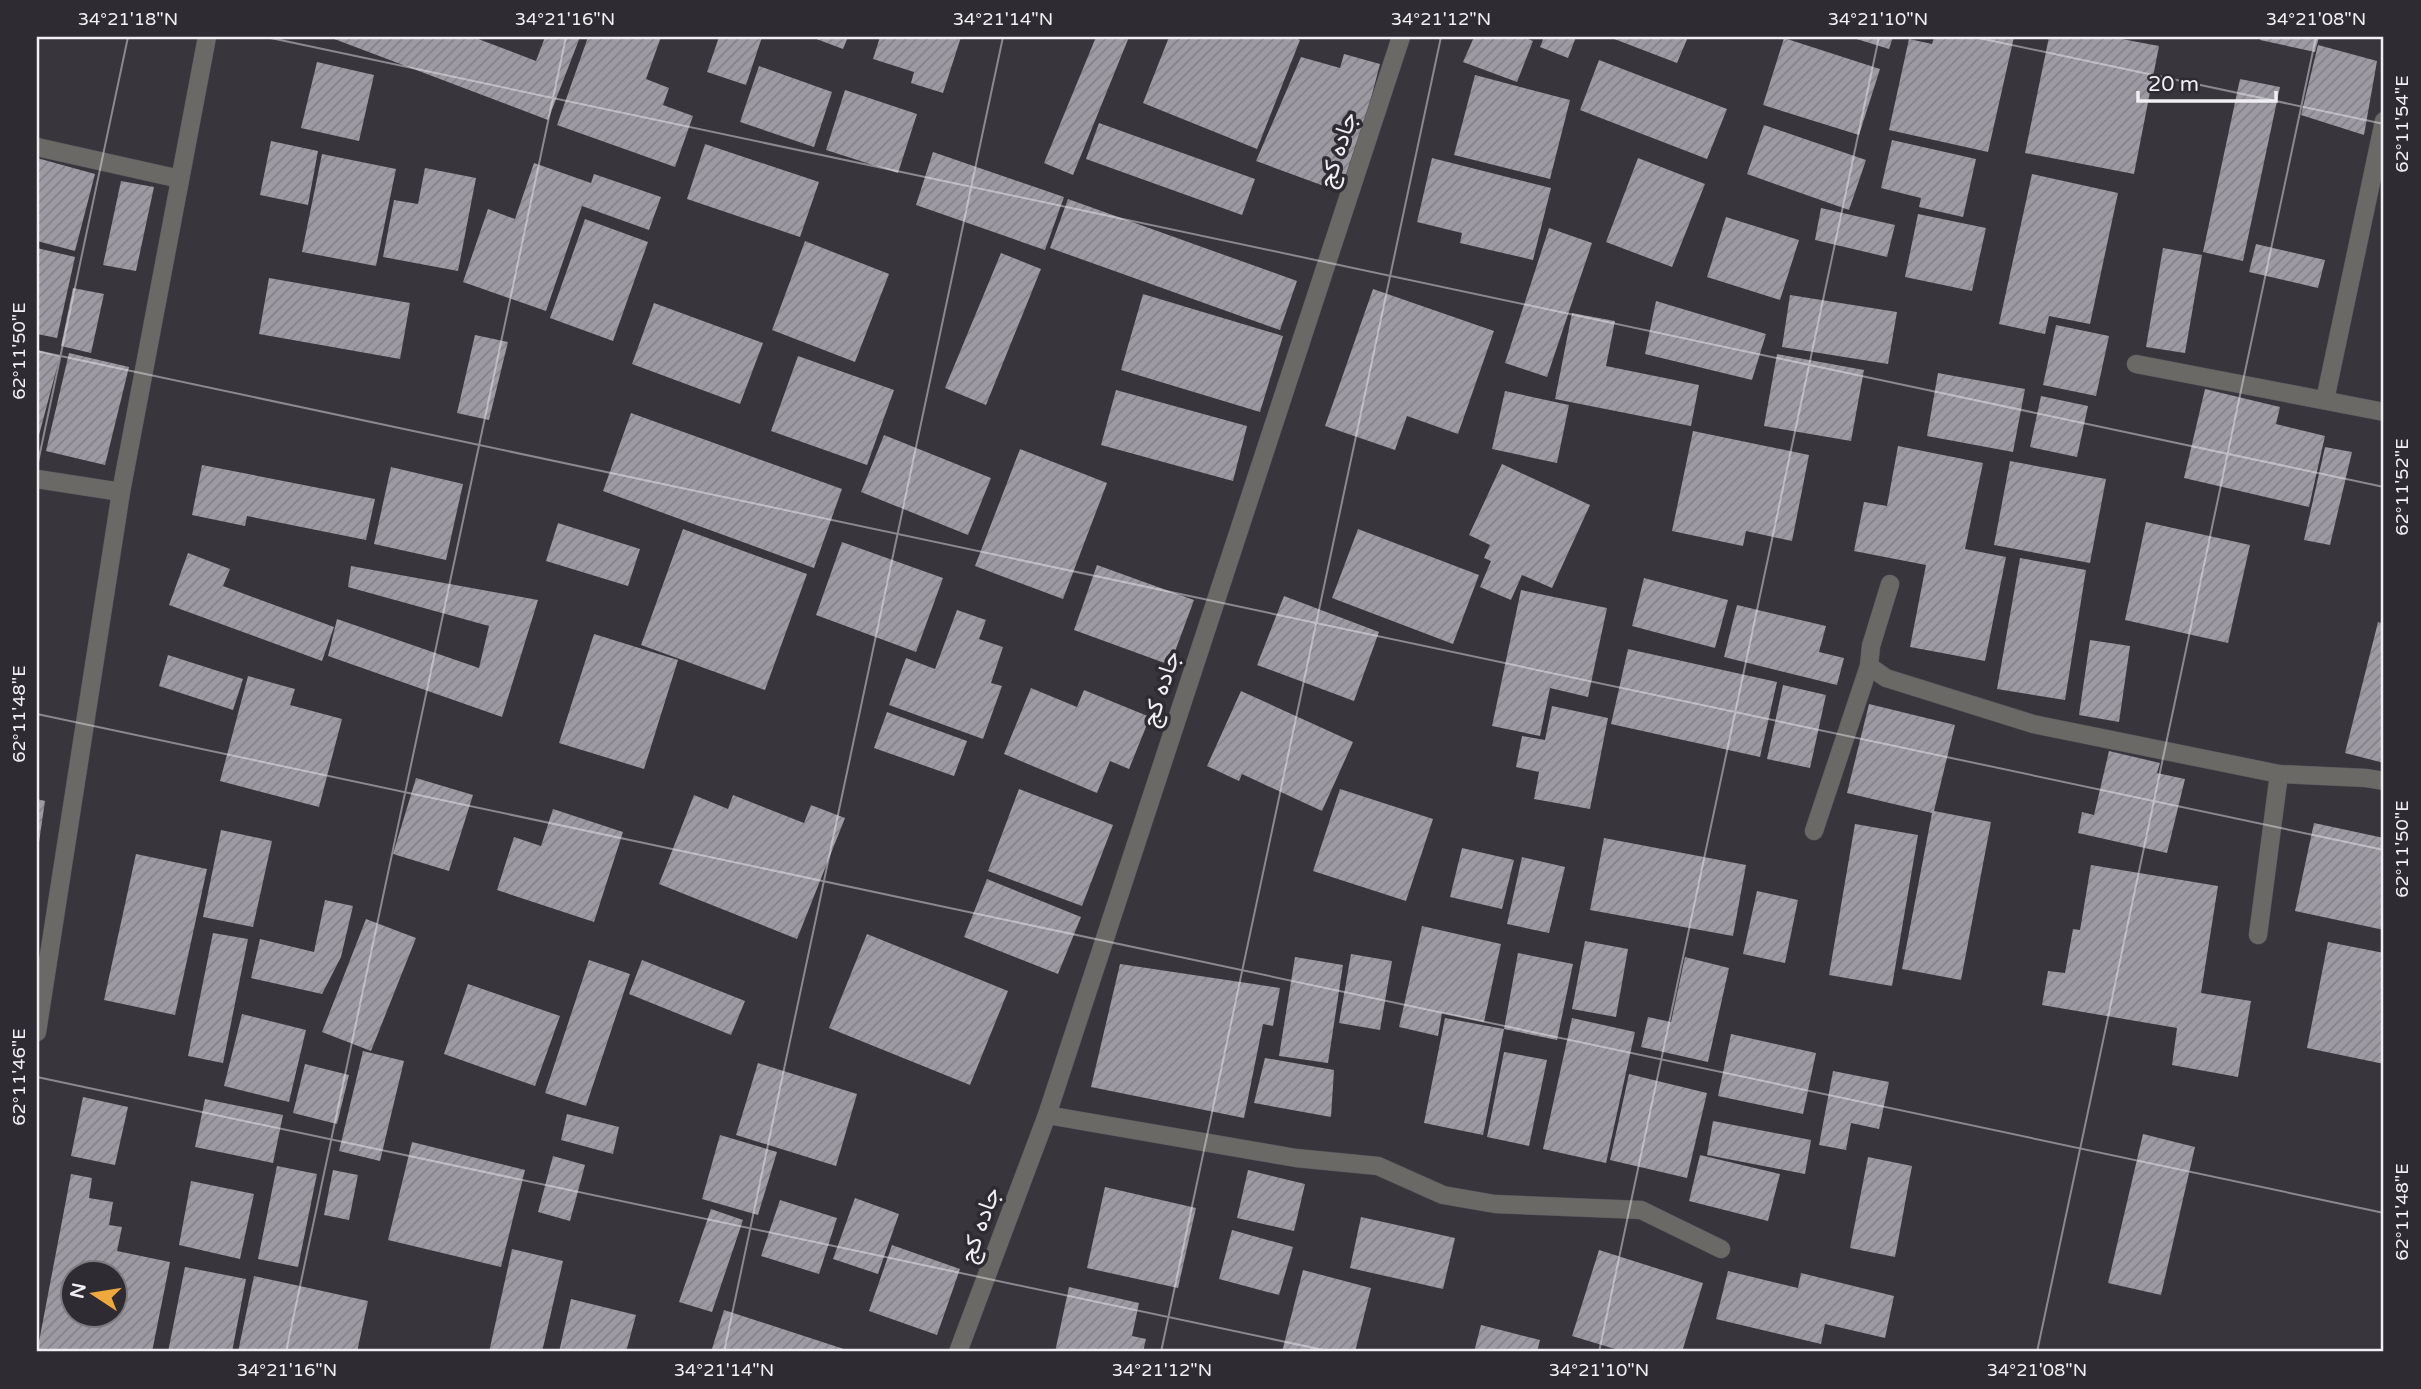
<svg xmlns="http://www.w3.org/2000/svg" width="2421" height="1389" font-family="'Varela Round',Vazirmatn,sans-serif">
<defs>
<pattern id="building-hatch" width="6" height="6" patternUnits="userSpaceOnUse" patternTransform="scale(1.75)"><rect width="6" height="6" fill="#9d9aa3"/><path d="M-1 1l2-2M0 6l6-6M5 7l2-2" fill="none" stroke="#848188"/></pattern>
</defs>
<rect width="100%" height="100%" fill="#38353d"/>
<g fill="url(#building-hatch)" fill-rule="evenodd">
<path d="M329,37H473L536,61L545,37H580L548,120Z"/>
<path d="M588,37H661L646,79L669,88L663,105L693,116L675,167L557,125Z"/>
<path d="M719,37H762L746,85L707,72Z"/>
<path d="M811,37H848L843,49Z"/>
<path d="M880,37H961L943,93L911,83L914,72L873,59Z"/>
<path d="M1096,37H1129L1073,175L1044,163Z"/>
<path d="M1169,37H1293L1300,40L1257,149L1143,103Z"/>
<path d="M1474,37H1523L1533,41L1517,82L1463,62Z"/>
<path d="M1544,37H1576L1568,58L1540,47Z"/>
<path d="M1609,37H1688L1677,63Z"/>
<path d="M1850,37H1893L1889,49Z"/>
<path d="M1934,37H2014L1988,152L1889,130L1909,39L1932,44Z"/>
<path d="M2049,37H2111L2159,46L2134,174L2025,153Z"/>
<path d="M2260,37H2319L2315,52L2260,40Z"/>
<path d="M1784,38L1880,69L1859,135L1763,105Z"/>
<path d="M2318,45L2377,61L2364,135L2301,115Z"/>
<path d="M1344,54L1380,64L1346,194L1256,161L1301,57L1340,68Z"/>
<path d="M1599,60L1727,109L1707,159L1580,110Z"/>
<path d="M317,62L374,75L359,141L301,128Z"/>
<path d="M759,66L832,92L814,147L740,122Z"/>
<path d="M1475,75L1570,100L1550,179L1454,155Z"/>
<path d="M2240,79L2280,87L2243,261L2203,252Z"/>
<path d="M845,90L917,114L898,173L826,150Z"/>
<path d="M1099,123L1255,179L1242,215L1086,159Z"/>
<path d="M1764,125L1866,160L1849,210L1747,174Z"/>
<path d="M1892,140L1976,159L1963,217L1919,207L1921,198L1881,188Z"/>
<path d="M271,141L318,151L308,205L260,195Z"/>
<path d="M705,144L819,182L800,237L687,199Z"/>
<path d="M933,152L1064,197L1045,250L916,205Z"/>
<path d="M322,154L396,169L376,266L302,252Z"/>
<path d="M37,158L95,174L75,251L37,241Z"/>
<path d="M1432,158L1551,188L1533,260L1460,243L1462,233L1417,222Z"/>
<path d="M1638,158L1705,184L1672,267L1606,242Z"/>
<path d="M534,163L591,183L594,174L661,197L649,230L582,206L546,311L463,282L488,209L515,219Z"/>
<path d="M425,168L476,178L458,271L383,257L394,200L418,204Z"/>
<path d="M2032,174L2118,193L2090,324L2049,316L2045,334L1999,324Z"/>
<path d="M121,181L154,187L136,271L103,265Z"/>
<path d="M1068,199L1297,281L1280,330L1050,248Z"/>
<path d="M1821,208L1895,225L1887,257L1815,240Z"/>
<path d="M1918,214L1986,228L1972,291L1905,277Z"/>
<path d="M1726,217L1799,240L1780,300L1707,277Z"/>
<path d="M585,219L648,242L613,341L550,318Z"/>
<path d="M1549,228L1592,243L1547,377L1505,363Z"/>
<path d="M805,241L889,274L855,362L772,330Z"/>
<path d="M2256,244L2325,260L2318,288L2249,272Z"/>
<path d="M37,248L75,257L57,338L37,334Z"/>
<path d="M2163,248L2202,255L2185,353L2146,347Z"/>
<path d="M1001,253L1041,269L986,405L945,388Z"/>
<path d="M269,278L410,303L400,359L259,334Z"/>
<path d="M73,288L104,294L91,353L61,346Z"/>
<path d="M1373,289L1494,331L1458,434L1407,416L1395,450L1325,426Z"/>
<path d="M1143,294L1283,336L1260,412L1121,370Z"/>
<path d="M1790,295L1897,312L1888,364L1782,347Z"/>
<path d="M1656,301L1766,334L1752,380L1645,354Z"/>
<path d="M654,303L763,343L740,404L632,364Z"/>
<path d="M1572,313L1615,321L1606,366L1699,385L1691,426L1555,399Z"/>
<path d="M2056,325L2109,336L2096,396L2043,385Z"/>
<path d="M475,335L508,342L489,420L457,413Z"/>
<path d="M37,350L60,356L38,439H37Z"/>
<path d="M69,353L129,367L105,465L46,451Z"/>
<path d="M1777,354L1864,370L1851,441L1764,426Z"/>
<path d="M798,356L894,390L867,465L771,431Z"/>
<path d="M1938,373L2025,389L2013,452L1927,436Z"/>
<path d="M2205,389L2280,407L2276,424L2325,436L2309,507L2184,478Z"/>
<path d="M1116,390L1247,426L1233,481L1101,445Z"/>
<path d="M1505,391L1569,405L1557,463L1492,449Z"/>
<path d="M2041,396L2088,406L2077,457L2030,447Z"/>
<path d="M631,413L842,489L814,568L603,491Z"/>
<path d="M1693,431L1809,455L1792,541L1746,531L1743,546L1672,531Z"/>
<path d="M884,435L991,478L968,535L861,492Z"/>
<path d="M1898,446L1983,463L1965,549L2006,557L1985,661L1910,647L1926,565L1854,551L1864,502L1887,506Z"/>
<path d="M2325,447L2352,452L2330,545L2304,540Z"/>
<path d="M1020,449L1107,483L1063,599L975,566Z"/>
<path d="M2010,461L2106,479L2090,563L1994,545Z"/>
<path d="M1502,464L1590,505L1552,588L1522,575L1511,600L1480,587L1491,561L1484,558L1490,545L1469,535Z"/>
<path d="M202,465L375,499L366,540L247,516L245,526L192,515Z"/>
<path d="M391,467L463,484L446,560L374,544Z"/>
<path d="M2146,522L2250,545L2228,643L2125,620Z"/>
<path d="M558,523L640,549L628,586L546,561Z"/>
<path d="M683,529L807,574L765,690L641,645Z"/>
<path d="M1358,529L1479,575L1453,644L1332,598Z"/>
<path d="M842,542L943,578L916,652L816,615Z"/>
<path d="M188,553L230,569L223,586L334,627L322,661L169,605Z"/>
<path d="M2020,558L2086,570L2065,700L1997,689Z"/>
<path d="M1097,565L1194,600L1170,665L1074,630Z"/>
<path d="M351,566L538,600L502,717L328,656L337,619L479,668L489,626L348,587Z"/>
<path d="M1644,578L1728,600L1715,648L1632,626Z"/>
<path d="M1521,590L1607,608L1588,697L1550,688L1540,736L1492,726Z"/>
<path d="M1284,596L1379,632L1354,701L1257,665Z"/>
<path d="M1737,605L1826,626L1819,652L1844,658L1837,685L1724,657Z"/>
<path d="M957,610L986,620L979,639L1003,647L991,683L1002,686L983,739L889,705L906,658L935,669Z"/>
<path d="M2378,622L2384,624V763L2345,753Z"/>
<path d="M594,634L678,660L644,769L559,743Z"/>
<path d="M2090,640L2130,646L2119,722L2079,715Z"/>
<path d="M1628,649L1777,682L1760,757L1611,724Z"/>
<path d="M168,655L243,679L233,710L159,686Z"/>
<path d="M248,676L295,689L290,705L342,719L319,807L220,781Z"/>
<path d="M1783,685L1826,695L1810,768L1767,759Z"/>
<path d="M1031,688L1077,707L1084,690L1150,717L1129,769L1110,761L1097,793L1004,754Z"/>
<path d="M1241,691L1353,742L1322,811L1242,774L1239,781L1207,766Z"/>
<path d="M1869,704L1955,725L1934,811L1991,822L1961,980L1902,969L1932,813L1847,793Z"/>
<path d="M1552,706L1608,718L1590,809L1534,799L1539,772L1516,767L1522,736L1545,740Z"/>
<path d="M887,712L967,741L954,776L874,748Z"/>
<path d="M2109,751L2160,763L2157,773L2185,779L2167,853L2078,833L2082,812L2094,815Z"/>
<path d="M416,778L473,795L449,871L393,854Z"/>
<path d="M1019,789L1113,825L1082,906L988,871Z"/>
<path d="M1340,789L1433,819L1406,901L1313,871Z"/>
<path d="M694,795L728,809L733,795L804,823L811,805L845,818L797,939L659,884Z"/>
<path d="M37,799L45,801L38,849H37Z"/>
<path d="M553,809L623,832L594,922L497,890L514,837L541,846Z"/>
<path d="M2314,823L2384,838V930L2295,911Z"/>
<path d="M1855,824L1918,835L1892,986L1829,975Z"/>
<path d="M221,830L272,841L253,927L203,917Z"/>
<path d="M1604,838L1746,865L1733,936L1590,910Z"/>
<path d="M1462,848L1514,860L1502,909L1450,897Z"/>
<path d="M136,854L207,869L175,1015L104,1000Z"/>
<path d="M1522,857L1565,867L1549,933L1507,924Z"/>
<path d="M2091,865L2218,886L2201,993L2251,1001L2238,1077L2172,1065L2177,1028L2042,1005L2048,971L2065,973L2073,929L2080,930Z"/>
<path d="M987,879L1081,917L1058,974L964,937Z"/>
<path d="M1757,891L1798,900L1785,963L1743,954Z"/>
<path d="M325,900L353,906L341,957L322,994L251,978L260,939L314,952Z"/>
<path d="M366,919L416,938L371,1051L322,1032Z"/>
<path d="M1422,926L1501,944L1484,1022L1442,1013L1438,1036L1399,1027Z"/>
<path d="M213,933L248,939L223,1063L188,1056Z"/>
<path d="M867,934L1008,991L970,1085L829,1028Z"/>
<path d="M1585,941L1628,949L1616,1017L1572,1009Z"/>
<path d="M2328,942L2384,953V1064L2307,1048Z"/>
<path d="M1518,953L1573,964L1557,1040L1504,1029Z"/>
<path d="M1351,954L1392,961L1380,1030L1339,1023Z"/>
<path d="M1295,957L1343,965L1328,1063L1279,1056Z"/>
<path d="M1685,957L1729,968L1708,1062L1641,1047L1648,1017L1671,1022Z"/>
<path d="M589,960L630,974L586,1106L545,1093Z"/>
<path d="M642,960L745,1001L731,1035L629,994Z"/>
<path d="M1120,964L1280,988L1273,1026L1263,1024L1244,1118L1091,1087Z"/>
<path d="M468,984L560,1016L535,1086L444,1054Z"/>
<path d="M242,1014L306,1030L289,1102L224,1086Z"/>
<path d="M1445,1018L1504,1029L1483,1135L1424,1123Z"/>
<path d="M1572,1018L1635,1032L1606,1163L1543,1149Z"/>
<path d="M1731,1034L1816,1053L1803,1114L1718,1096Z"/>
<path d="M363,1051L404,1061L380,1161L339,1151Z"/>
<path d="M1504,1052L1547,1060L1529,1146L1487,1137Z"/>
<path d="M1265,1058L1334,1070L1331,1117L1254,1103Z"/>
<path d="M758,1063L857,1094L836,1166L736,1135Z"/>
<path d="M305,1064L349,1075L337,1124L293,1113Z"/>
<path d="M1833,1071L1889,1082L1879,1129L1851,1123L1846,1150L1819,1145Z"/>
<path d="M1629,1074L1707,1093L1687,1178L1610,1160Z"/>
<path d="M83,1097L128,1107L115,1165L71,1156Z"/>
<path d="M205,1099L283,1115L273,1163L195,1147Z"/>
<path d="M567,1114L619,1127L613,1154L561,1140Z"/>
<path d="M1713,1121L1811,1140L1805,1174L1707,1155Z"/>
<path d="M2143,1134L2195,1147L2161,1295L2108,1283Z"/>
<path d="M720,1135L777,1152L758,1215L702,1199Z"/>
<path d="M412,1142L525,1170L501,1267L388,1240Z"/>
<path d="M1700,1155L1780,1174L1768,1221L1689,1201Z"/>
<path d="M553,1156L585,1165L570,1221L538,1212Z"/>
<path d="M1868,1157L1912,1166L1895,1257L1850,1248Z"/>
<path d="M277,1166L317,1174L298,1267L258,1259Z"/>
<path d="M333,1170L358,1175L349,1220L324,1215Z"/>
<path d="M1248,1170L1305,1184L1294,1231L1237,1218Z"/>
<path d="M71,1174L92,1178L89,1198L113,1202L109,1225L122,1227L117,1251L170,1262L152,1352H37ZM74,1274H116V1316H74Z"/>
<path d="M191,1181L254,1194L240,1259L179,1245Z"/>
<path d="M1105,1187L1196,1208L1178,1288L1087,1268Z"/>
<path d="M855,1198L899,1214L878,1274L833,1259Z"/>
<path d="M780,1200L837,1218L819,1274L761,1256Z"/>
<path d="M711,1209L743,1220L712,1312L679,1302Z"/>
<path d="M1361,1217L1455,1238L1443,1289L1350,1268Z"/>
<path d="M1232,1230L1293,1247L1279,1295L1219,1279Z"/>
<path d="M892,1245L960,1269L937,1335L869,1311Z"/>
<path d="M512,1249L563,1261L542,1352H489Z"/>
<path d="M1599,1250L1703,1283L1682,1352H1625L1572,1336Z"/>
<path d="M185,1267L246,1279L232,1352H168Z"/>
<path d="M1303,1270L1371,1288L1355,1352H1282Z"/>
<path d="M1728,1271L1798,1288L1801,1273L1894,1296L1885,1338L1825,1324L1821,1344L1716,1319Z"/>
<path d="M254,1276L368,1301L357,1352H238Z"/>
<path d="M1069,1287L1139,1303L1132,1336L1146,1339L1143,1352H1055Z"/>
<path d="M571,1299L636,1315L626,1352H559Z"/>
<path d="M724,1310L853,1352H711Z"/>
<path d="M1481,1325L1540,1340L1537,1352H1474Z"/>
</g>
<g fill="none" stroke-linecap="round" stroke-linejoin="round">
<g stroke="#55535a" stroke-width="19">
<g id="street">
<path d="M37,147L180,179"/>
<path d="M2136,364L2384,412"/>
<path d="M2325,400L2384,121"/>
<path d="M37,479L121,492"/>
<path d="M1890,584L1871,646L1869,666L1886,678L2033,724L2279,774L2366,778L2384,781"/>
<path d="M1814,831L1869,666"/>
<path d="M2258,935L2279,774"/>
<path d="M37,1032L121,492L207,37"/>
<path d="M1047,1115L1296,1158L1378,1166L1443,1195L1495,1204L1641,1210L1721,1249"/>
<path d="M958,1352L1047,1115L1401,37"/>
</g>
</g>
<use href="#street" stroke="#6b6966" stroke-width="18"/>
</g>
<path fill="none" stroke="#f0eff3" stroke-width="2" stroke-opacity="0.45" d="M266,37L2384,487M1974,37L2384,124M37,351L2384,850M37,467L128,37M37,714L2384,1213M37,1077L1333,1352M286,1352L566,37M724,1352L1003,37M1161,1352L1441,37M1599,1352L1879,37M2037,1352L2316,37"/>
<g text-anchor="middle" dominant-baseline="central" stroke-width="7" stroke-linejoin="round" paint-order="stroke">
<g font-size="24" fill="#f0eff3" stroke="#2e2b32">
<text transform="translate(1338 150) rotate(-72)">جاده کج</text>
<text transform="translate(1161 689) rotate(-72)">جاده کج</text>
<text transform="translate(980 1225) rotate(-70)">جاده کج</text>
</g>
</g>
<rect width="2421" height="1389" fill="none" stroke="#2e2b32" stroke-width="77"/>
<g transform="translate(94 1294) rotate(282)"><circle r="33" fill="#2e2b32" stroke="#7c797f" stroke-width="2"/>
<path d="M0-5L12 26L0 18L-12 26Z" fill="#eea83c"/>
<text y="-10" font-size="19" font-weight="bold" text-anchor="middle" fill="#f0eff3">N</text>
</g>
<path d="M2138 91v10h138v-10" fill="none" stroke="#f0eff3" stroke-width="3.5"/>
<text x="2148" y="91" font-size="21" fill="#f0eff3" stroke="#2e2b32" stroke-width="5" paint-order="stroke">20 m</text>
<rect x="38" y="38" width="2344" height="1312" fill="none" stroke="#f0eff3" stroke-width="2.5"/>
<g font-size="18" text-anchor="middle" fill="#f0eff3">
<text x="128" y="25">34°21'18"N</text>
<text x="565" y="25">34°21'16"N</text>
<text x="1003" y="25">34°21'14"N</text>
<text x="1441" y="25">34°21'12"N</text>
<text x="1878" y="25">34°21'10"N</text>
<text x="2316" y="25">34°21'08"N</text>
<text transform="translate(2402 124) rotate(-90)" y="6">62°11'54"E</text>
<text transform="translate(19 351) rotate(-90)" y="6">62°11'50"E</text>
<text transform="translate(2402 487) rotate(-90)" y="6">62°11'52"E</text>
<text transform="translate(19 714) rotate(-90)" y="6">62°11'48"E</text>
<text transform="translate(2402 849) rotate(-90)" y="6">62°11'50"E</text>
<text transform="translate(19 1077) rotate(-90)" y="6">62°11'46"E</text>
<text transform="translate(2402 1212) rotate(-90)" y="6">62°11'48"E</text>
<text x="287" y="1376">34°21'16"N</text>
<text x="724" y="1376">34°21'14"N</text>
<text x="1162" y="1376">34°21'12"N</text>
<text x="1599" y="1376">34°21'10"N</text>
<text x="2037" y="1376">34°21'08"N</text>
</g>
</svg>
